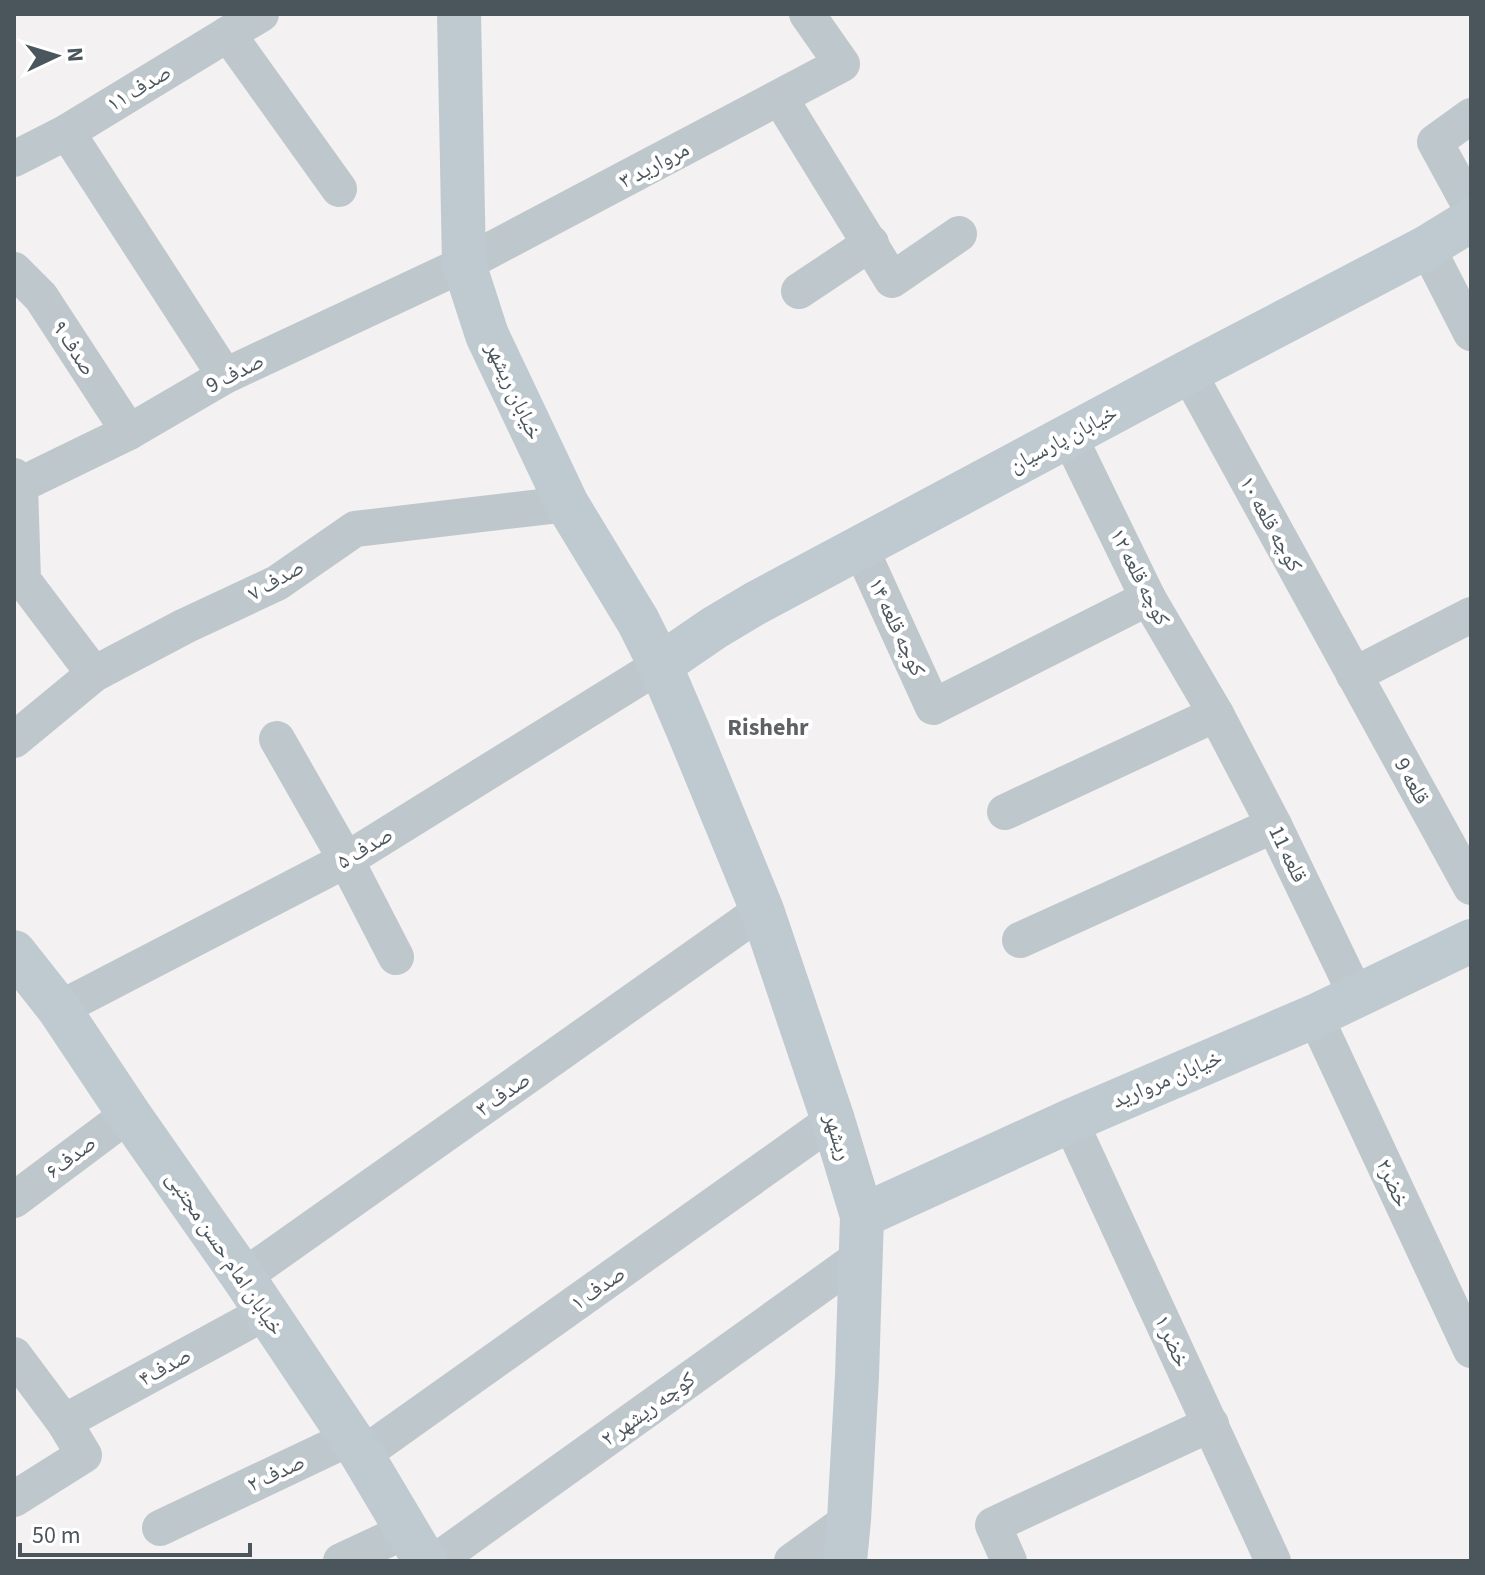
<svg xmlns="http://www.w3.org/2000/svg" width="1485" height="1575" font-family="'Source Sans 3','Noto Naskh Arabic',sans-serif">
<rect width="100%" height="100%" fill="#f3f1f1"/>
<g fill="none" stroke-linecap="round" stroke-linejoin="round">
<g stroke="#bec7cb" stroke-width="36">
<path d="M228,34L339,189"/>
<path d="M780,98L892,280L959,234"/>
<path d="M1471,116L1435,142L1471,208"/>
<path d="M67,132L225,376"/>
<path d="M14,159L67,132L261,14"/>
<path d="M1427,247L1471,333"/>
<path d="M14,270L41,297L129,432"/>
<path d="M799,291L871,243"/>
<path d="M1188,372L1471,887"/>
<path d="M1069,436L1148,598L1216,714L1274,825L1356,995"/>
<path d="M14,476L20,485L129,432L225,376L464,264L842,64L807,14"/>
<path d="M20,485L23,580L94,674"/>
<path d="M860,547L933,707L1148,598"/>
<path d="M1354,675L1471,615"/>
<path d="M277,739L346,860L396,957"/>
<path d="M14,740L94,674L185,626L277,583L355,529L567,504"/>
<path d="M1005,812L1216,714"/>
<path d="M1020,940L1274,825"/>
<path d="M59,1009L346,860L660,665"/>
<path d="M1315,1016L1471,1350"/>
<path d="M1070,1121L1273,1561"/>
<path d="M14,1200L129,1114"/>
<path d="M243,1277L762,910"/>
<path d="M14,1355L64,1422L84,1455L14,1499"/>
<path d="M64,1422L266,1312"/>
<path d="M362,1455L833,1120"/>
<path d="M160,1528L350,1438"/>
<path d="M341,1561L408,1530"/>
<path d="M436,1561L860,1257"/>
<path d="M792,1561L849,1520"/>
<path d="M1009,1561L993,1525L1211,1424"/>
</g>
<g stroke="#bfcad0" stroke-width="44">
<path d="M459,14L464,264L487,335L567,504L638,621L660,665L690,735L762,910L833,1120L862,1216L857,1376L849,1520L845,1561"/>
<path d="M660,665L714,628L756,603L1188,372L1427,247L1471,220"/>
<path d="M14,952L59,1009L129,1114L243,1277L362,1455L425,1561"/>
<path d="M862,1216L1070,1121L1315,1016L1471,941"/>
</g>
</g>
<g text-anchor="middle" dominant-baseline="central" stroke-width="8" stroke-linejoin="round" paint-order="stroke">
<g font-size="22" fill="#4b565c" stroke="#fff">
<text transform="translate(139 88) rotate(-31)">صدف ۱۱</text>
<text transform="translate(654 165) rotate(-28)">مروارید ۳</text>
<text transform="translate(74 348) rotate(57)">صدف ۹</text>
<text transform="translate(235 373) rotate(-27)">صدف 9</text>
<text transform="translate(514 391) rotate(65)">خیابان ریشهر</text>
<text transform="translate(1063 439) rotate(-28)">خیابان پارسیان</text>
<text transform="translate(1271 524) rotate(61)">کوچه قلعه ۱۰</text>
<text transform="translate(1140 577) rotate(63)">کوچه قلعه ۱۲</text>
<text transform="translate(276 580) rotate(-30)">صدف ۷</text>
<text transform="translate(897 627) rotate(65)">کوچه قلعه ۱۴</text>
<text transform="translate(1412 781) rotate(61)">قلعه 9</text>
<text transform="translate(365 848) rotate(-31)">صدف ۵</text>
<text transform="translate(1288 854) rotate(64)">قلعه 11</text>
<text transform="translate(1167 1079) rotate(-23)">خیابان مروارید</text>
<text transform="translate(503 1094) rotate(-35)">صدف ۳</text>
<text transform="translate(838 1137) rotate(73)">ریشهر</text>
<text transform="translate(71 1157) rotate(-37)">صدف۶</text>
<text transform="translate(1393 1183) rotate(65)">خضر۲</text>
<text transform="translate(225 1253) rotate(56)">خیابان امام حسن مجتبی</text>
<text transform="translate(598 1288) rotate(-35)">صدف ۱</text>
<text transform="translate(1172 1341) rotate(65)">خضر ۱</text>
<text transform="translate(165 1367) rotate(-29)">صدف۴</text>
<text transform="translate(648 1409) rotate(-36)">کوچه ریشهر ۲</text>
<text transform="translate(276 1473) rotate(-25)">صدف ۲</text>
</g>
<g font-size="24" font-weight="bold" fill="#5e6265" stroke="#fff">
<text x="768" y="727">Rishehr</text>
</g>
</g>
<rect width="1485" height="1575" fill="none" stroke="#4b565c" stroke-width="32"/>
<g transform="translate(56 56) rotate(86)" stroke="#ffffff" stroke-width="6" paint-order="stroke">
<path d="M0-6L14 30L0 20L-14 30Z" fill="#4b565c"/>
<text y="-12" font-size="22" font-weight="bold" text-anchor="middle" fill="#4b565c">N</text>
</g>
<path d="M20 1543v12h230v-12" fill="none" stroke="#4b565c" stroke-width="4"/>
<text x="32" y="1543" font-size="24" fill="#4b565c" stroke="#ffffff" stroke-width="6" paint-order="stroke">50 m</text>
</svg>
